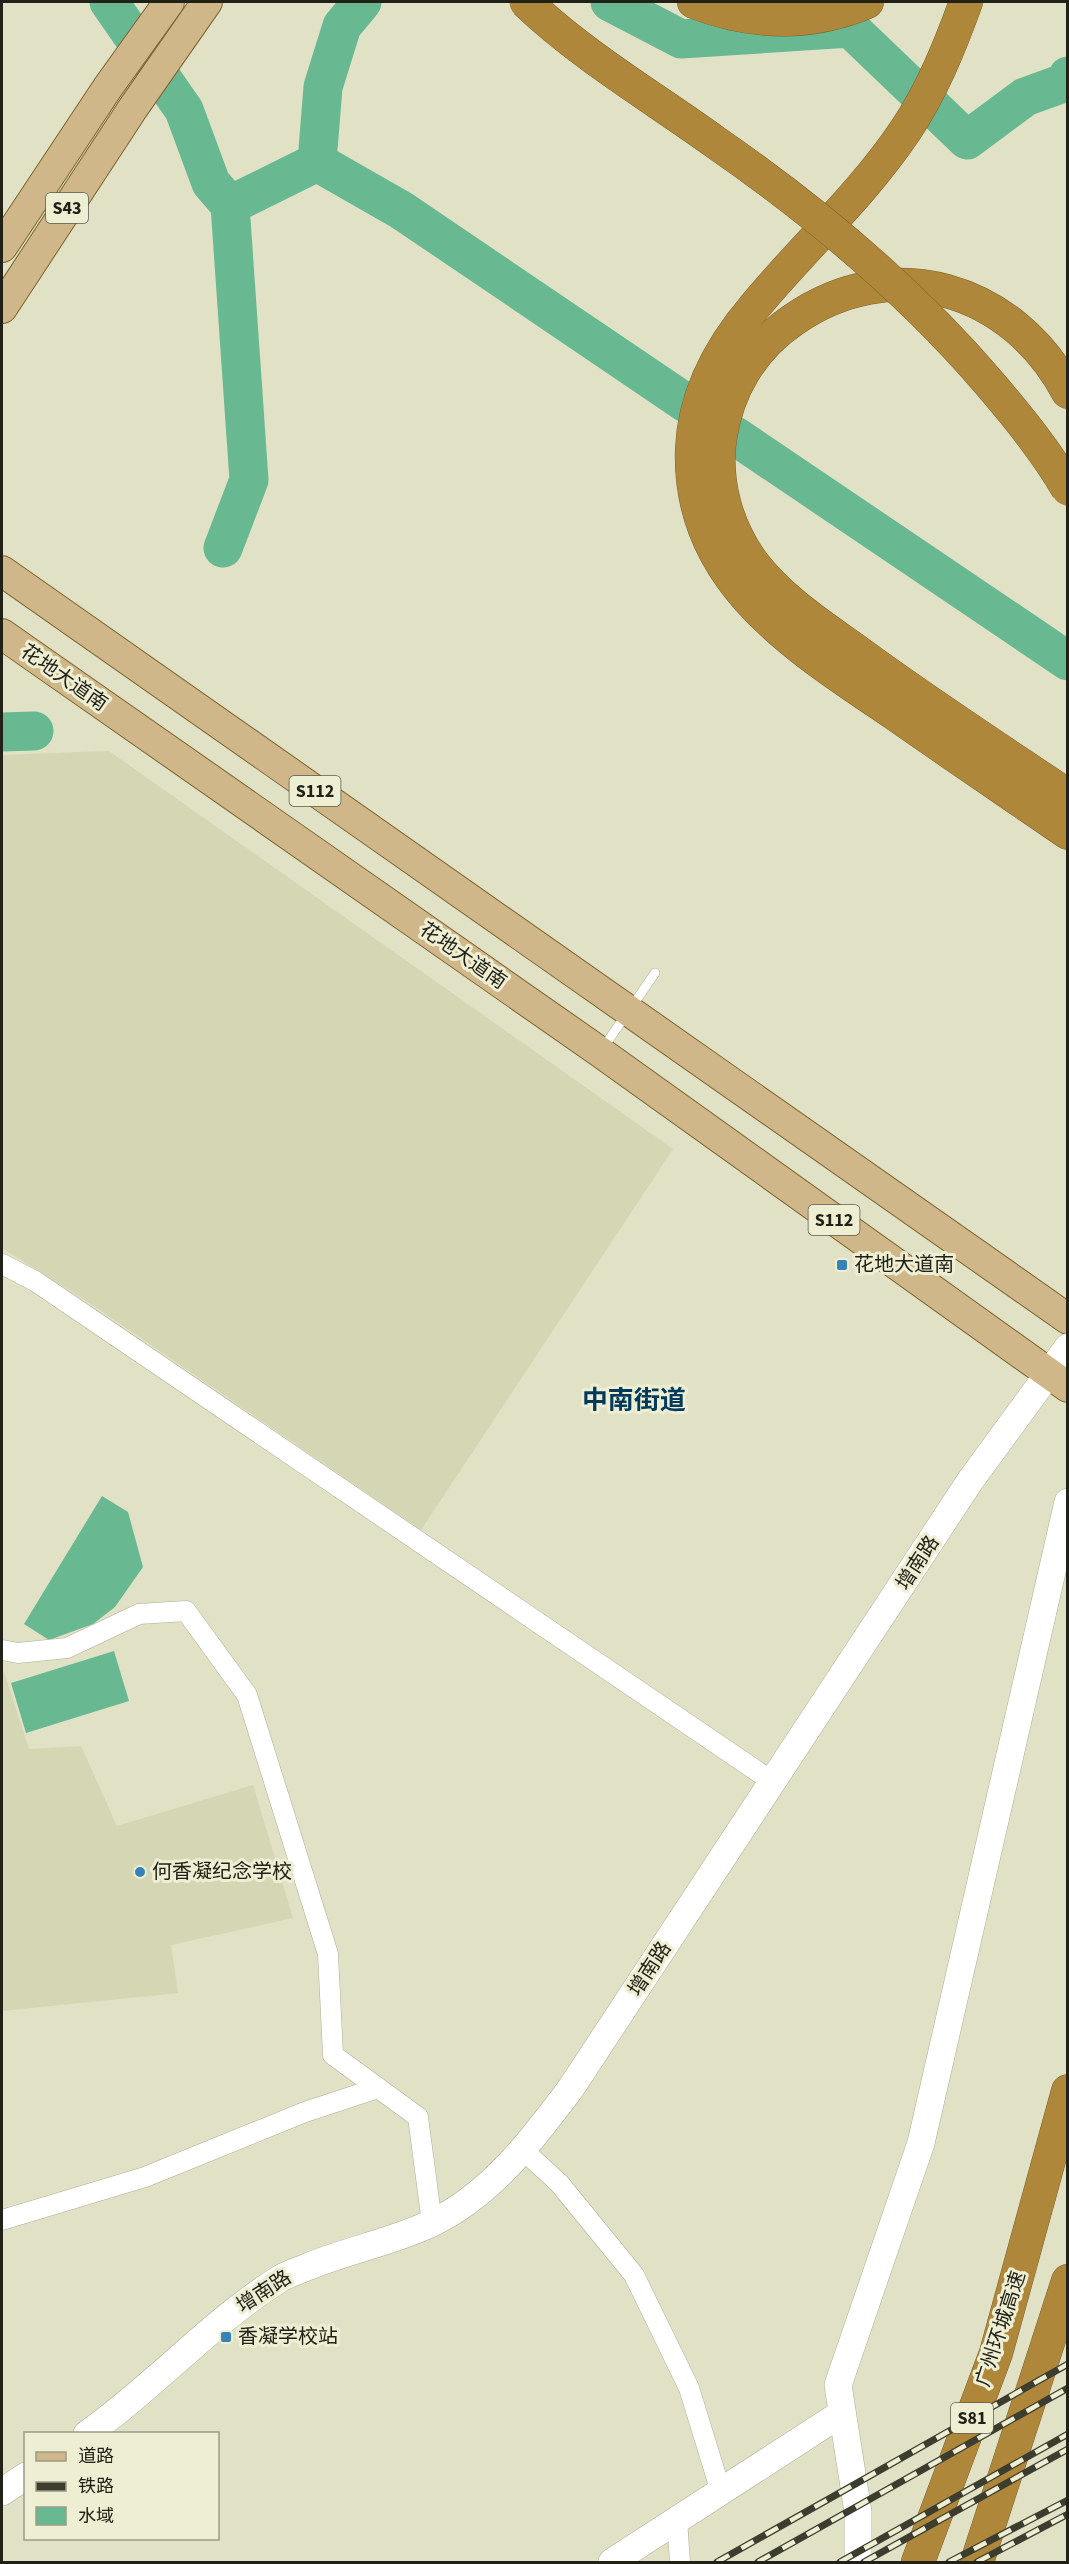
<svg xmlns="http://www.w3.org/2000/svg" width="1069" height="2564" font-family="'Source Sans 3','Noto Sans SC',sans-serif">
<rect width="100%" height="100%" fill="#e0e1c5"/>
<g fill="#d5d6b4">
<path d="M109,751L673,1149L421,1530L88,1302L2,1248V755Z"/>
<path d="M2,1671L4,1672L29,1749L81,1746L117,1826L253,1785L293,1918L171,1945L178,1993L2,2011Z"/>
</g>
<g fill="#68b992">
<path d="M102,1496L128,1512L143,1567L115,1607L93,1624L49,1640L24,1624Z"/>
<path d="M114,1651L129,1701L26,1733L11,1683Z"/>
</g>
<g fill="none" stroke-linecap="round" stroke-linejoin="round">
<g stroke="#68b992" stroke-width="39">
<path d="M109,2L184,110L211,183L230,205L249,480L223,548"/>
<path d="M610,2L681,39L850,28L967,140L1025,97L1066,82L1068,76"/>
<path d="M317,162L401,210L686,403"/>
<path d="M230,205L317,162L323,87L342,26L362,2"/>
<path d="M735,436L1068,661"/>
<path d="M2,732L34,731"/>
</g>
<g stroke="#aeaf95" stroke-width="10">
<path id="lane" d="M603,1048L655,973"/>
</g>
<g stroke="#aeaf95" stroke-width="21">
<g id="street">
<path d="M2,1264L35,1281L773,1782"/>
<path d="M2,1650L18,1653L67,1648L139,1614L186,1611L247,1695L328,1954L333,2055L418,2117L432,2223"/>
<path d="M523,2150L559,2183L634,2275L689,2388L721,2492"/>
<path d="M2,2220L145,2177L305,2112L378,2088"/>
<path d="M677,2520L680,2562"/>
</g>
</g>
<g stroke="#aeaf95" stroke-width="28">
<g id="secondary">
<path d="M87,2434C154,2387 209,2324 278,2280C287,2274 298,2271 307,2267C348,2250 392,2242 432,2223C492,2194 532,2140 571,2088L970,1481L1068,1347"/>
<path d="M2,2492L26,2476"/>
<path d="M612,2562L842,2413"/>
<path d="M858,2562V2512L838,2385L921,2143L1068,1502"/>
</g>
</g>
<g stroke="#7d632e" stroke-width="32">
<g id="primary">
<path d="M2,247L108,87L169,2"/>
<path d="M2,308L133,108L207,2"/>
<path d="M2,571L1068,1319"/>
<path d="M2,634L600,1052L1068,1387"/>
</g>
</g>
<g stroke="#7d632e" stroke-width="34">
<g id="highway">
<path d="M694,2C751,24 810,26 867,2"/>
<path d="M966,2C950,46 932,91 905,131C862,195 804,247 755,306C720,347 694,394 692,449C687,582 798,648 895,714C952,754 1010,793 1068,833"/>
<path d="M1068,392C1013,288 892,251 793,320C752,348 727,390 720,439C714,483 727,527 752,562C780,599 820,625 858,652C926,702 997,748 1068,796"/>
<path d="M918,2562L996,2353L1068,2091"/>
<path d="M977,2562L1068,2281"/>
</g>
</g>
<use href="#lane" stroke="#fff" stroke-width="9"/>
<use href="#street" stroke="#fff" stroke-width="20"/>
<use href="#secondary" stroke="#fff" stroke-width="27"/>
<use href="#primary" stroke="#cfb789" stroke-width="30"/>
<use href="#highway" stroke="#af873b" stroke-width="33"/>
<g stroke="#3c3c2f" stroke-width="7">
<g id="rail">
<path d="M717,2562L1068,2364"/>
<path d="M758,2562L1068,2388"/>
<path d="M840,2562L1068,2434"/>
<path d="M864,2562L1068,2449"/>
<path d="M949,2562L1068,2500"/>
<path d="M977,2562L1068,2514"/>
</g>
</g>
<use href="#rail" stroke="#edeed2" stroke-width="4.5" stroke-dasharray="14" stroke-linecap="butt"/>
<g stroke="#7d632e" stroke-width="34" stroke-linecap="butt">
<path id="highway-bridge" d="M526,2C583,56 651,96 715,142C816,212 910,290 990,384C1018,417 1046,451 1068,489"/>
</g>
<use href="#highway-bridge" stroke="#af873b" stroke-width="33"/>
</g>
<g fill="#3782b6" stroke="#edeed2" stroke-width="2">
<rect x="836" y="1259" width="12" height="12" rx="3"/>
<circle cx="140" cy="1872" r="6"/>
<rect x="220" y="2331" width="12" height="12" rx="3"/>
</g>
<g text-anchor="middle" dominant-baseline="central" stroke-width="6" stroke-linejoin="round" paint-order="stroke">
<g fill="#edeed2" stroke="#5e5e4f" stroke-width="1.5">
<rect x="46" y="193" width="42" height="30" rx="4.5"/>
<rect x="289.5" y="776" width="51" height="30" rx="4.5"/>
<rect x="808.5" y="1205" width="51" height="30" rx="4.5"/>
<rect x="951" y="2403" width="42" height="30" rx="4.5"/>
</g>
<g font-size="18" font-weight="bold" fill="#212117">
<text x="67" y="208">S43</text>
<text x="315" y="791">S112</text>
<text x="834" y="1220">S112</text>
<text x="972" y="2418">S81</text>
</g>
<g font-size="20" fill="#212117" stroke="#edeed2">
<text transform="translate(64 678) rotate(35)">花地大道南</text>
<text transform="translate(463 956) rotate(35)">花地大道南</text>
<text transform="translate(918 1563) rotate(-57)">增南路</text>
<text transform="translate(650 1969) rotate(-57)">增南路</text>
<text transform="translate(264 2292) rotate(-33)">增南路</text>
<text transform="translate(1001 2329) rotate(-72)">广州环城高速</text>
</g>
<g font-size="20" fill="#212117" stroke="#edeed2" text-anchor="start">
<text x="854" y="1265">花地大道南</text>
<text x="152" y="1872">何香凝纪念学校</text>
<text x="238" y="2337">香凝学校站</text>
</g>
<g font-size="26" font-weight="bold" fill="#003a5c" stroke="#edeed2">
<text x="634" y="1400">中南街道</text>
</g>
</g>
<rect width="1069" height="2564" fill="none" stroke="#212117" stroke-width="6"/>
<rect x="24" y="2432" width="195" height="108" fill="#edeed2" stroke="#9b9c87" stroke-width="1.5"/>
<rect x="36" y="2452" width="30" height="9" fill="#cfb789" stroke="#9b9c87" stroke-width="1.5"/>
<text x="78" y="2462" font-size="18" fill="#212117">道路</text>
<rect x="36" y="2482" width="30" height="9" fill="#3c3c2f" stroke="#9b9c87" stroke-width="1.5"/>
<text x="78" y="2492" font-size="18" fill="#212117">铁路</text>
<rect x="36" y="2507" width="30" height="18" fill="#68b992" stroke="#9b9c87" stroke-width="1.5"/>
<text x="78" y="2522" font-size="18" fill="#212117">水域</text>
</svg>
